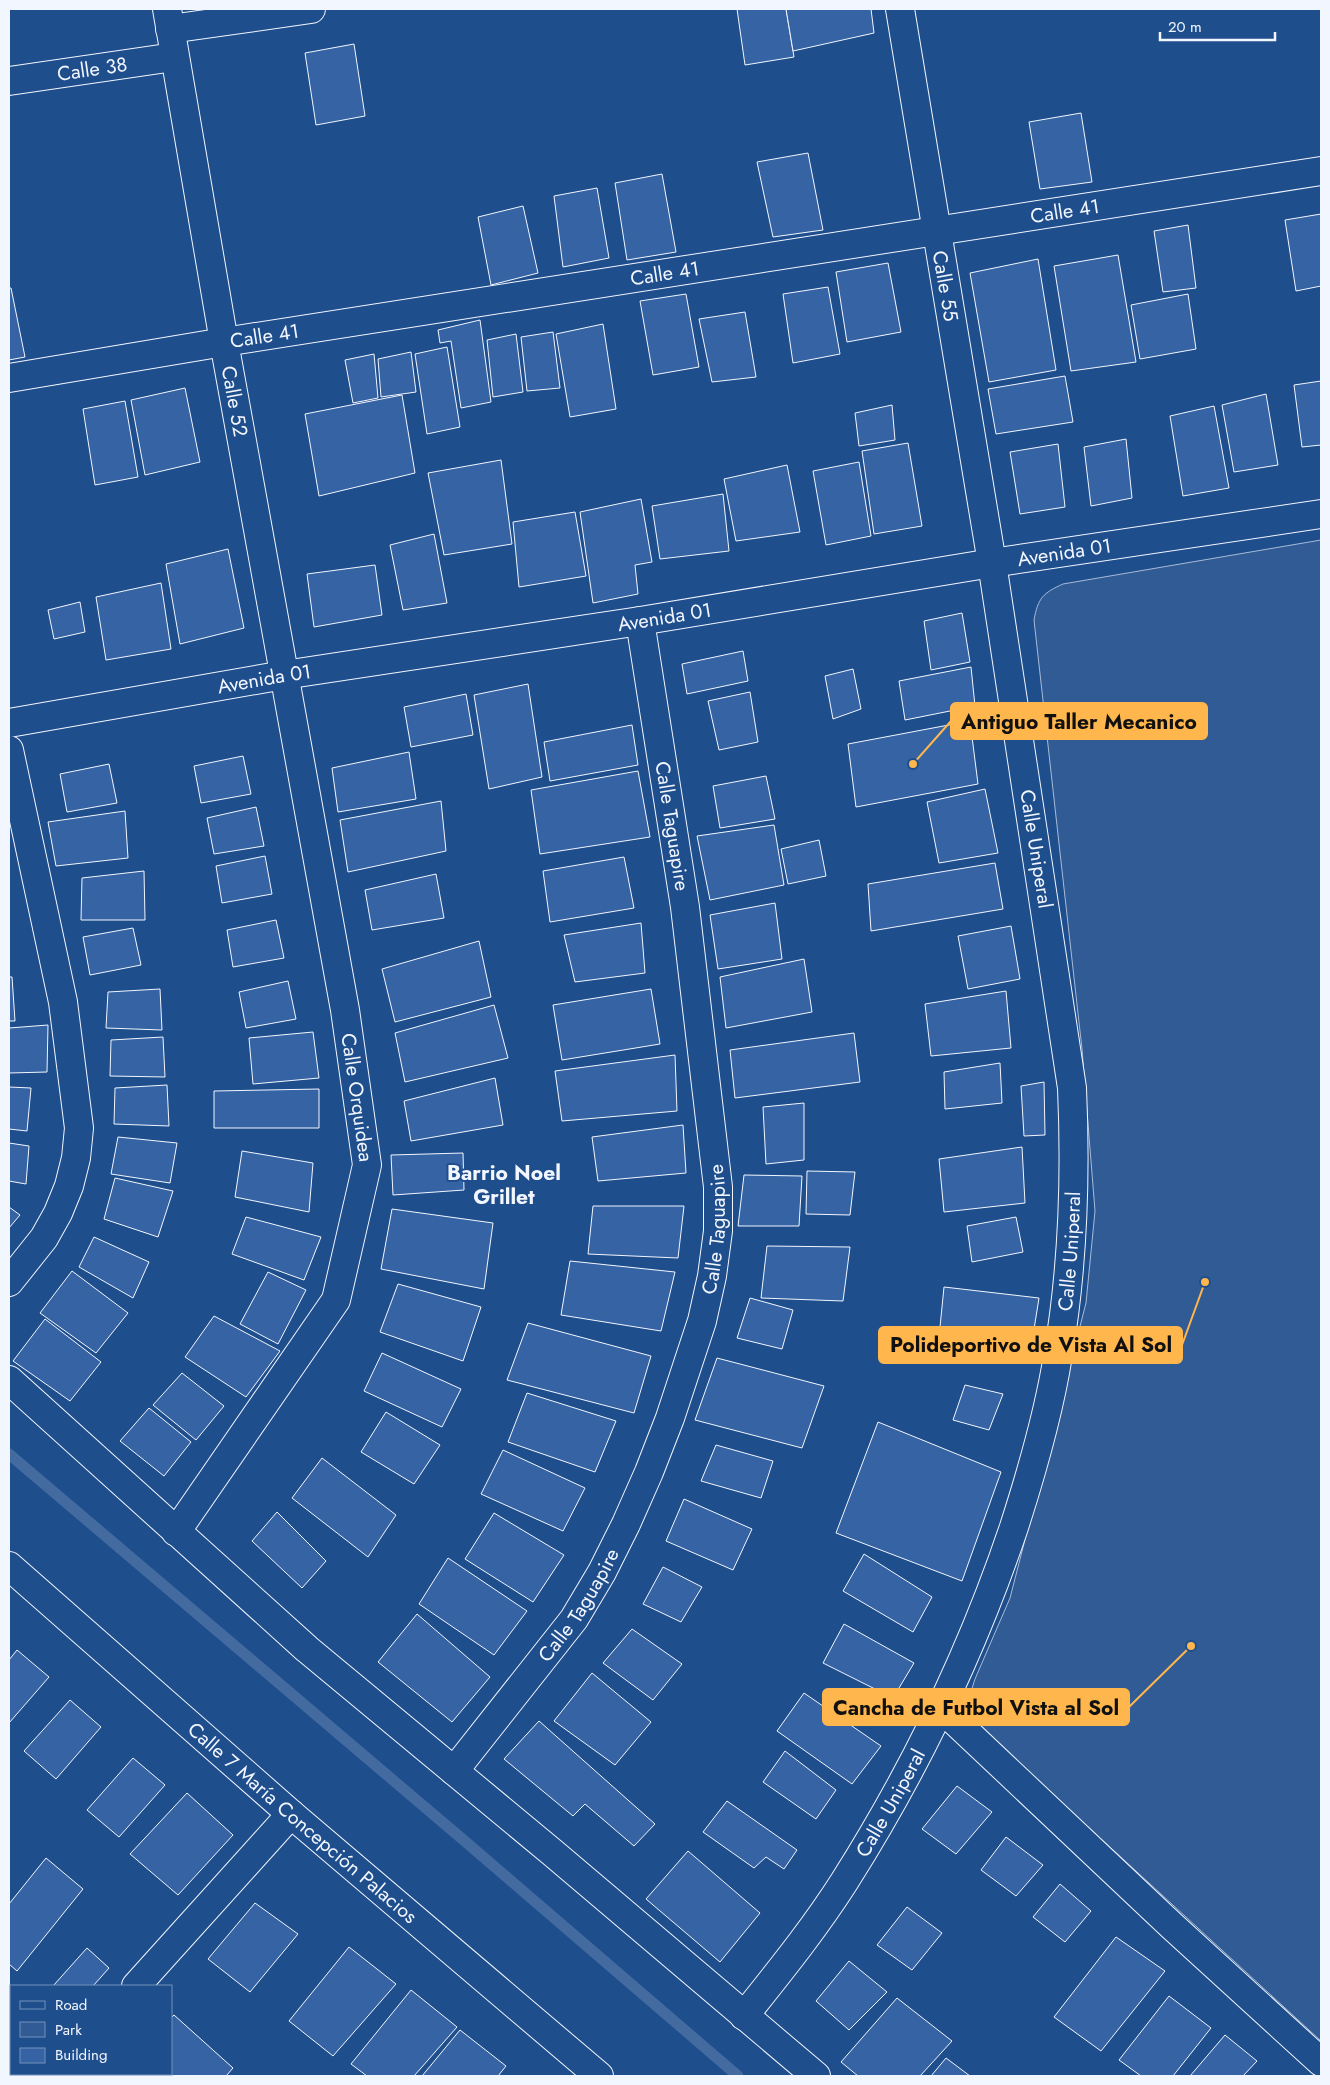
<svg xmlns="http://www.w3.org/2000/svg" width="1330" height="2085" font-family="Jost,sans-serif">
<rect width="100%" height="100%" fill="#1f4e8c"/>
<path fill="#305b95" stroke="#a8bbd7" d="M1321,540V2041L977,1725L969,1711V1698L975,1679L1010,1598L1086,1303L1095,1211L1082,1049L1034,620C1038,598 1043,593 1063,584Z"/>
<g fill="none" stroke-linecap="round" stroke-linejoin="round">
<path stroke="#446ba0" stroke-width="11" d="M9,1454L467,1843L738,2076"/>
</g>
<g fill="#3563a3" stroke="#f2f6ff">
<path d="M737,9H786L794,57L745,65Z"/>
<path d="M786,9H871L874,33L793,51Z"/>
<path d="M354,44L365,116L316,125L305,53Z"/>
<path d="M1081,113L1092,182L1040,189L1029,122Z"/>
<path d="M808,153L823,230L773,237L757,162Z"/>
<path d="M662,174L676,252L627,260L615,183Z"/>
<path d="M597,188L609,258L563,267L554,196Z"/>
<path d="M523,206L538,273L491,285L478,217Z"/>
<path d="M1321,214V286L1296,291L1285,220Z"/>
<path d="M1188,225L1196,288L1163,292L1154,231Z"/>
<path d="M1118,255L1136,362L1071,371L1054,266Z"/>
<path d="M1038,259L1056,370L989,382L970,273Z"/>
<path d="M888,263L901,332L847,342L836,272Z"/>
<path d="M828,287L840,354L793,363L783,294Z"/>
<path d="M9,288H11L25,357L9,360Z"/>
<path d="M686,294L699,367L653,375L640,301Z"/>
<path d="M1188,294L1196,349L1140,359L1131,305Z"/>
<path d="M745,312L756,377L712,382L699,319Z"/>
<path d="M480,320L491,402L461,408L451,341L440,343L438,330Z"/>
<path d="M603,324L616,409L570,417L556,334Z"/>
<path d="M553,332L560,388L527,391L521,337Z"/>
<path d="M516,334L523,392L493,397L487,340Z"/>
<path d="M447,347L460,427L427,434L415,354Z"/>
<path d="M411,352L416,392L381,397L378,359Z"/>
<path d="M374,354L378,398L353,403L345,360Z"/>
<path d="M1065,376L1073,422L996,434L988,389Z"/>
<path d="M1321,381V445L1302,447L1294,385Z"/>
<path d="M185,388L200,462L145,475L131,400Z"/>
<path d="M1266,394L1278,465L1234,472L1222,405Z"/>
<path d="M402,395L415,473L319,496L305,414Z"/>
<path d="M125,401L138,477L95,485L83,409Z"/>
<path d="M892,405L895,440L859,446L855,413Z"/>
<path d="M1214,406L1229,488L1183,496L1170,416Z"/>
<path d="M1126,439L1132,498L1091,506L1084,447Z"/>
<path d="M908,443L922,526L874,534L862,451Z"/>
<path d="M1058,444L1065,507L1020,514L1010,452Z"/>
<path d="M501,460L512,544L444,555L428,473Z"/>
<path d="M859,462L871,536L826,545L813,471Z"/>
<path d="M787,465L800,532L736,541L724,479Z"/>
<path d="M723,494L729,551L660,559L652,506Z"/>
<path d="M641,499L652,562L635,565L638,594L593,603L580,512Z"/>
<path d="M575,512L586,576L519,587L513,522Z"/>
<path d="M434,534L447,603L403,610L390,545Z"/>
<path d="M228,549L244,628L180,644L166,564Z"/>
<path d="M375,565L382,615L314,627L307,574Z"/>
<path d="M161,583L171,649L106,660L96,597Z"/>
<path d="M80,602L85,632L54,639L48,610Z"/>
<path d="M962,613L970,662L931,670L924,621Z"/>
<path d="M743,651L748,681L687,694L682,664Z"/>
<path d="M971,667L975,706L905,720L899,681Z"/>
<path d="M853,669L861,709L833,719L825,676Z"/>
<path d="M528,684L542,777L489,789L474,695Z"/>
<path d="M750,692L758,742L719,750L708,701Z"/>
<path d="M466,694L473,735L411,747L404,707Z"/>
<path d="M970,721L978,784L856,807L848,744Z"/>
<path d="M632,725L638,765L550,781L544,742Z"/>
<path d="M409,752L416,799L338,812L332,768Z"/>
<path d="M243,756L251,794L201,803L194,766Z"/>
<path d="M109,764L117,803L67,812L60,774Z"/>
<path d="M638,771L650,837L540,854L531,790Z"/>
<path d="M766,776L775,819L720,828L713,786Z"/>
<path d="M985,789L998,853L939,863L927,802Z"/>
<path d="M441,801L446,851L348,872L340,820Z"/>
<path d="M256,807L264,846L214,854L207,818Z"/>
<path d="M125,811L128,858L56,866L48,822Z"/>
<path d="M774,825L784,885L710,900L697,836Z"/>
<path d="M819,840L826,876L788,884L781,849Z"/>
<path d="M265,856L272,894L222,903L216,866Z"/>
<path d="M624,857L634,908L550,922L543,871Z"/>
<path d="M995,863L1003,909L871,931L868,884Z"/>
<path d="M144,871L145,920H81L82,878Z"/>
<path d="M436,874L444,918L372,930L365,890Z"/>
<path d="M775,903L782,959L718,969L710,915Z"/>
<path d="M276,920L284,958L233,967L227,930Z"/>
<path d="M641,923L645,973L575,982L564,935Z"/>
<path d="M1011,926L1020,979L968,989L958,936Z"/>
<path d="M133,928L141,965L90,975L83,937Z"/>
<path d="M479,941L491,997L395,1022L382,969Z"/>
<path d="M804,959L812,1012L726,1028L720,977Z"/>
<path d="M9,977H12L15,1021H9Z"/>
<path d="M288,981L296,1019L246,1028L239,992Z"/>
<path d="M160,989L162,1030L106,1028L108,992Z"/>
<path d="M651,989L660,1044L562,1060L553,1005Z"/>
<path d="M1006,991L1011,1048L931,1056L925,1004Z"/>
<path d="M494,1005L508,1058L405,1082L395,1033Z"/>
<path d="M48,1025L47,1072L9,1073V1028Z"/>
<path d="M313,1032L319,1078L253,1084L249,1038Z"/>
<path d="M854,1033L860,1082L735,1098L730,1050Z"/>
<path d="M163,1037L165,1077L110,1076L111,1040Z"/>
<path d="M675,1055L677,1111L562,1121L555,1071Z"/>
<path d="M1000,1063L1002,1103L945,1109L944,1072Z"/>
<path d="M495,1078L503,1125L411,1141L404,1101Z"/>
<path d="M1044,1082L1045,1135L1024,1136L1021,1086Z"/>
<path d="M167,1085L169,1126L114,1124L115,1088Z"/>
<path d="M9,1087L31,1088L27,1131L9,1129Z"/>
<path d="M319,1089V1128H214V1091Z"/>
<path d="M804,1103V1160L766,1164L763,1107Z"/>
<path d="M683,1125L686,1173L598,1181L592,1137Z"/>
<path d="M118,1137L177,1143L170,1183L111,1174Z"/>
<path d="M9,1143L29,1146L26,1184L9,1181Z"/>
<path d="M1022,1147L1025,1203L944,1212L939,1159Z"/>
<path d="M242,1151L313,1163L309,1212L235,1197Z"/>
<path d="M463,1153L464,1190L393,1195L391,1155Z"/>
<path d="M807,1171L855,1172L850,1215L806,1214Z"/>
<path d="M744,1175L802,1176L799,1226H738Z"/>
<path d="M115,1178L173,1191L158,1237L104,1219Z"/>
<path d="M593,1206H684L678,1258L588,1254Z"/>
<path d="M9,1207L20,1215L9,1228Z"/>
<path d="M392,1209L493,1223L484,1289L381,1269Z"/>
<path d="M246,1217L321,1237L304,1280L232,1254Z"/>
<path d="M1016,1217L1023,1252L972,1262L967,1226Z"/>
<path d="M94,1237L149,1262L133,1298L79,1267Z"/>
<path d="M767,1246L850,1247L843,1301L761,1298Z"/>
<path d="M570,1261L675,1272L661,1331L561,1315Z"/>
<path d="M72,1271L128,1313L96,1353L40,1313Z"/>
<path d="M268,1272L306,1290L278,1344L240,1324Z"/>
<path d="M398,1284L481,1307L463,1361L380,1332Z"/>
<path d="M944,1287L1039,1298L1031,1348L939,1337Z"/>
<path d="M750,1298L793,1310L782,1349L737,1338Z"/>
<path d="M214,1316L280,1351L246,1397L185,1357Z"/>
<path d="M45,1319L101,1362L70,1401L13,1361Z"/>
<path d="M528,1323L651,1356L634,1413L507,1380Z"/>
<path d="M382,1353L461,1389L442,1427L364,1391Z"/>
<path d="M717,1358L824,1386L802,1448L695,1420Z"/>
<path d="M182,1373L224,1406L196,1440L153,1405Z"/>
<path d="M965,1385L1003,1394L989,1430L953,1420Z"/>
<path d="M527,1393L616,1421L595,1472L508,1442Z"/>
<path d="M149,1408L191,1442L164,1476L120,1441Z"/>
<path d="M386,1412L440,1445L414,1484L361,1452Z"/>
<path d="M878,1422L1001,1472L962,1581L836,1533Z"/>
<path d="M716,1445L773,1461L761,1498L701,1481Z"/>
<path d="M503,1450L585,1488L563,1531L481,1494Z"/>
<path d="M322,1458L396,1515L368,1557L292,1498Z"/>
<path d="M684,1499L752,1529L733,1570L666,1541Z"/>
<path d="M277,1512L326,1561L302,1588L252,1541Z"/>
<path d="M494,1513L564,1555L533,1602L465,1559Z"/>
<path d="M864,1554L932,1597L913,1632L843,1591Z"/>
<path d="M448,1558L527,1611L494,1655L419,1604Z"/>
<path d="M663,1567L702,1587L681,1622L643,1604Z"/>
<path d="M417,1614L490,1677L452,1722L378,1662Z"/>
<path d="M844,1624L914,1663L893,1698L823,1663Z"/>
<path d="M632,1629L682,1664L653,1700L603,1663Z"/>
<path d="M17,1650L49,1677L9,1723V1660Z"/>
<path d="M592,1673L651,1722L615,1765L554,1721Z"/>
<path d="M804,1693L881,1746L852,1784L777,1731Z"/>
<path d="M70,1700L101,1727L56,1779L24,1751Z"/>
<path d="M539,1721L655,1824L634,1846L585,1804L573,1816L504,1759Z"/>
<path d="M785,1751L836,1790L816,1819L763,1782Z"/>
<path d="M133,1758L165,1785L119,1837L87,1810Z"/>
<path d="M957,1786L992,1812L956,1854L922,1829Z"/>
<path d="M187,1793L233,1835L178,1895L130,1854Z"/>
<path d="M727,1801L797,1850L784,1869L766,1857L754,1868L703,1832Z"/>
<path d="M1006,1837L1043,1865L1016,1896L981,1870Z"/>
<path d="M688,1851L760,1913L720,1962L646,1899Z"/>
<path d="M46,1858L83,1889L17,1971L9,1964V1904Z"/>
<path d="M1060,1884L1091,1911L1065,1942L1033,1917Z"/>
<path d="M255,1903L298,1934L250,1992L208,1959Z"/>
<path d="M907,1907L942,1933L912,1970L877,1945Z"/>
<path d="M1116,1937L1165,1971L1101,2051L1054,2017Z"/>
<path d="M349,1947L396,1984L333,2056L289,2021Z"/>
<path d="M87,1948L109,1968L93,1986H53Z"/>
<path d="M849,1961L887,1992L849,2030L816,2001Z"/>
<path d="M411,1990L457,2027L414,2076H367L351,2064Z"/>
<path d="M1169,1996L1211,2028L1173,2076H1141L1119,2060Z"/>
<path d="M897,1998L952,2041L920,2076H858L841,2062Z"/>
<path d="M174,2015L233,2068L226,2076H163L160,2074H171V2018Z"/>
<path d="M460,2030L506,2066L498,2076H422Z"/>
<path d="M1225,2035L1257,2061L1243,2076H1190Z"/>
<path d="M946,2058L970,2076H931Z"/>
</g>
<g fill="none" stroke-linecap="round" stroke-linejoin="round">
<g stroke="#f2f6ff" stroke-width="30">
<g id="minor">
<path id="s1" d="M167,9L224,342L345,1010L367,1165L336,1300L176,1532"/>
<path d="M170,29L311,9"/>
<path id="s2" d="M9,81L174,57"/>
<path id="s3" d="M9,378L224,342L1321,171"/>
<path id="s4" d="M9,723L284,675L640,621L992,563L1321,514"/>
<path d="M9,750L63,1002L79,1128L76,1158L69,1186L58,1213L44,1238L9,1282"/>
<path d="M9,1380L307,1649L553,1853L816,2076"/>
<path id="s5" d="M9,1566L291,1814L599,2076"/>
<path d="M941,1708L1171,1925L1321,2062"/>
<path id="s6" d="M454,1771L574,1619L602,1572L626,1524L649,1472L670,1418L702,1321L712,1276L718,1231V1187L685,907L640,621"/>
<path d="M136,1986L291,1814"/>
<path d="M9,2000L11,2002"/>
<path id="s7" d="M744,2016C779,1972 814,1929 844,1882C915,1770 972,1652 1014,1527C1032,1471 1049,1413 1058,1355C1073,1267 1076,1178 1072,1088L992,563L900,9"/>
<path d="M94,2074L97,2076"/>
<path d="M59,2076L61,2074"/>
</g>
</g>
<use href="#minor" stroke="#1f4e8c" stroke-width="28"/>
</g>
<g text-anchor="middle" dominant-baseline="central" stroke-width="4" stroke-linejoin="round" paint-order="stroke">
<g font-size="20" fill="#f2f6ff" stroke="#1f4e8c">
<text stroke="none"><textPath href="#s2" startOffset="84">Calle 38</textPath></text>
<text stroke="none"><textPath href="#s3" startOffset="1069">Calle 41</textPath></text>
<text stroke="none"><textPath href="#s3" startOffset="664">Calle 41</textPath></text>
<text transform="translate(945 286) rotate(80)">Calle 55</text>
<text stroke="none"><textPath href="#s3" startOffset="259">Calle 41</textPath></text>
<text stroke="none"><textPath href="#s1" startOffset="398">Calle 52</textPath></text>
<text stroke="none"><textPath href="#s4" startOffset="1069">Avenida 01</textPath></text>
<text stroke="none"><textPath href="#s4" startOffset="664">Avenida 01</textPath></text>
<text stroke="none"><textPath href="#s4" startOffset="259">Avenida 01</textPath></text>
<text transform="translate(672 826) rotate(81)">Calle Taguapire</text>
<text transform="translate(1036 849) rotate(81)">Calle Uniperal</text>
<text stroke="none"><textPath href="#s1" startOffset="1105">Calle Orquidea</textPath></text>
<text stroke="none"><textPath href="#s6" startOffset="612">Calle Taguapire</textPath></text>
<text stroke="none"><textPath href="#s7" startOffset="844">Calle Uniperal</textPath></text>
<text stroke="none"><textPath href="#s6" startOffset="208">Calle Taguapire</textPath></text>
<text stroke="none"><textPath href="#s7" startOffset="259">Calle Uniperal</textPath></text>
<text stroke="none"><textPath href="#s5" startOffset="390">Calle 7 María Concepción Palacios</textPath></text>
</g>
<g font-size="21" font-weight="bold" fill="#f2f6ff" stroke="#1f4e8c">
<text x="504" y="1173">Barrio Noel<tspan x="504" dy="24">Grillet</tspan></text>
</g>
</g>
<path fill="none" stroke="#ffb74d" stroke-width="2" d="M913 764L951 721M1205 1282L1182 1345M1191 1646L1129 1707"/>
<g fill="#ffb74d" stroke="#1f4e8c" stroke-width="2">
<circle cx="913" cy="764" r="5"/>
<circle cx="1205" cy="1282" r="5"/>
<circle cx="1191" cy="1646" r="5"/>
</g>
<g fill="#ffb74d" stroke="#ffb74d" stroke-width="2">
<rect x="951" y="703" width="256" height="36" rx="5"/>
<rect x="879" y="1327" width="303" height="36" rx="5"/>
<rect x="823" y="1689" width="306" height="36" rx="5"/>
</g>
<g font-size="21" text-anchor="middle" font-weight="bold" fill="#111">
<text x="1079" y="729">Antiguo Taller Mecanico</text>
<text x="1031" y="1352">Polideportivo de Vista Al Sol</text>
<text x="976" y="1715">Cancha de Futbol Vista al Sol</text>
</g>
<rect width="1330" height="2085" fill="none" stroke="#f2f6ff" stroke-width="20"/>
<rect x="10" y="1985" width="162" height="90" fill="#1f4e8c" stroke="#7391ba"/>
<rect x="20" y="2001" width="25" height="8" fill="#1f4e8c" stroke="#7391ba"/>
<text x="55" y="2010" font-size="15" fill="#f2f6ff">Road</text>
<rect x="20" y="2022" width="25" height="15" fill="#305b95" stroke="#7391ba"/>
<text x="55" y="2035" font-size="15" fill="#f2f6ff">Park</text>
<rect x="20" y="2048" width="25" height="15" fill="#3563a3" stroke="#7391ba"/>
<text x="55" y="2060" font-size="15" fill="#f2f6ff">Building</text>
<path d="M1160 32v8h115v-8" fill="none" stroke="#f2f6ff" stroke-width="2.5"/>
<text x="1168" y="32" font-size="15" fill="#f2f6ff" stroke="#1f4e8c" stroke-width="4" paint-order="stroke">20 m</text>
</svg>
